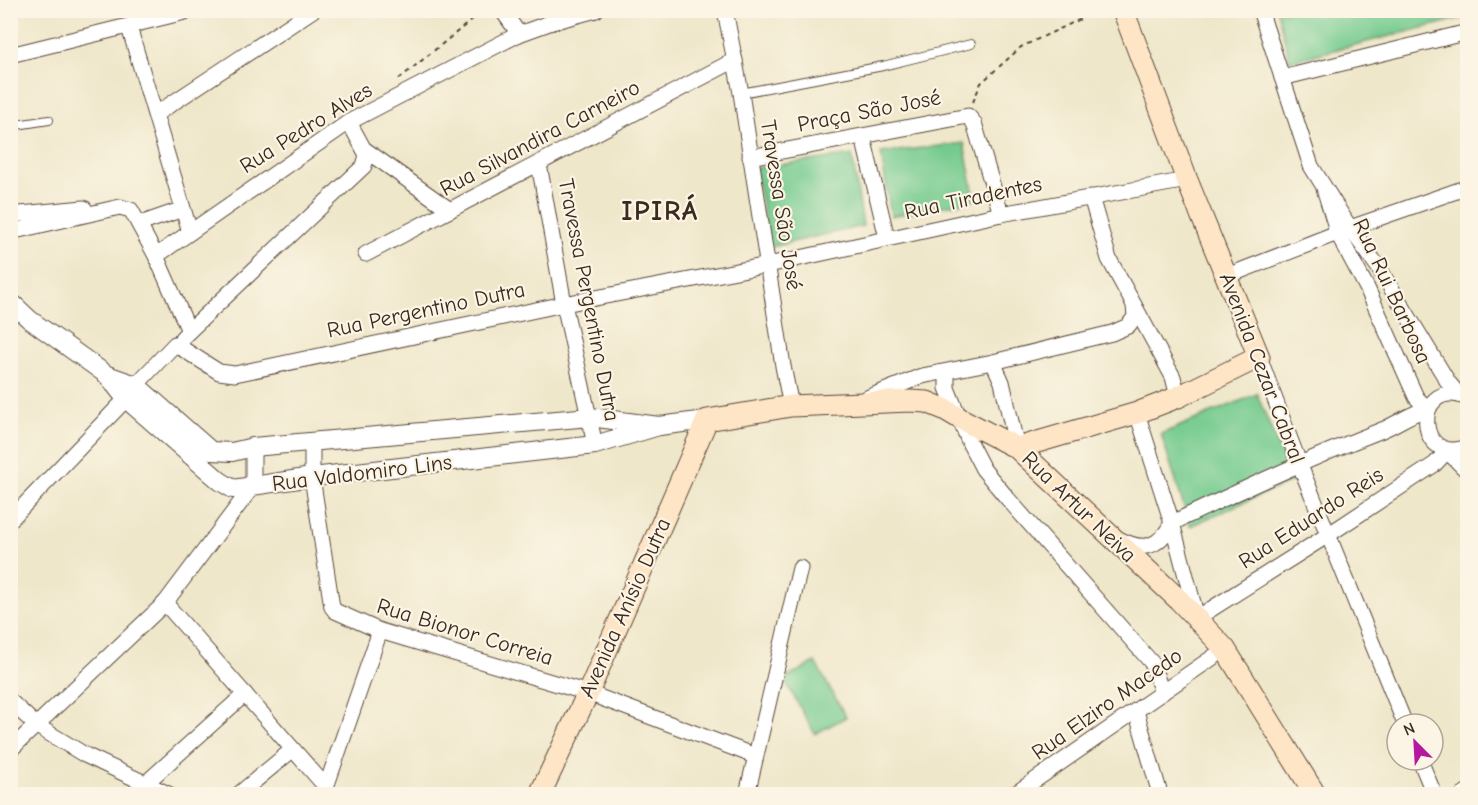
<svg xmlns="http://www.w3.org/2000/svg" width="1478" height="805" font-family="'Comic Neue',sans-serif">
<rect width="100%" height="100%" fill="#fcf5e5"/>
<filter id="ink" filterUnits="userSpaceOnUse"><feTurbulence type="fractalNoise" baseFrequency=".0167" numOctaves="2"/><feDisplacementMap in="SourceGraphic" scale="12" xChannelSelector="R" yChannelSelector="G"/><feConvolveMatrix kernelMatrix="1 2 1 2 8 2 1 2 1" color-interpolation-filters="sRGB"/></filter>
<filter id="wash" filterUnits="userSpaceOnUse"><feTurbulence type="fractalNoise" baseFrequency=".008" numOctaves="4" result="noise"/><feDisplacementMap in="SourceGraphic" scale="24" xChannelSelector="R" yChannelSelector="G"/><feGaussianBlur stdDeviation="1.35" result="paint"/><feColorMatrix in="noise" values="0 0 0 0 0 0 0 0 0 0 0 0 0 0 0 0 0 1.4 0 .05"/><feComposite in="paint" operator="in"/></filter>
<g filter="url(#wash)">
<rect width="100%" height="100%" fill="#efe7ca"/>
<g fill="#74cb8f" stroke="#587a56" stroke-width="1.5">
<path d="M1467,10V17L1290,61L1277,11Z"/>
<path d="M964,143L975,200L891,216L881,153Z"/>
<path d="M852,155L863,226L770,247L755,168Z"/>
<path d="M1257,394L1292,481L1190,526L1161,434Z"/>
<path d="M815,662L846,717L815,734L784,679Z"/>
</g>
</g>
<g filter="url(#ink)">
<g fill="none" stroke-linecap="round" stroke-linejoin="round">
<g stroke="#564638" stroke-width="10">
<g id="service">
<path d="M741,93L883,66L971,44"/>
<path d="M10,126L49,120"/>
</g>
</g>
<g stroke="#564638" stroke-width="17">
<g id="minor">
<path d="M502,10L519,34"/>
<path d="M725,10L741,93L783,366L791,406"/>
<path d="M1260,10L1311,166L1350,228L1379,268L1448,382L1459,395"/>
<path d="M129,27L190,232"/>
<path d="M10,55L193,10"/>
<path d="M1282,78L1468,32"/>
<path d="M156,114L313,10"/>
<path d="M863,137L887,238"/>
<path d="M364,149L450,210"/>
<path d="M750,157L968,116L974,123L1001,214"/>
<path d="M539,164L564,304L595,445"/>
<path d="M10,215L84,208"/>
<path d="M140,224L183,209"/>
<path d="M10,232L120,207L131,210L156,256L189,331L182,338"/>
<path d="M366,254L735,60"/>
<path d="M156,256L349,122L519,34L552,22L596,10"/>
<path d="M1227,276L1350,228L1468,187"/>
<path d="M1134,305L1173,377L1178,397"/>
<path d="M189,331L364,166L367,155L349,122"/>
<path d="M1259,357L1299,463L1405,724"/>
<path d="M993,362L1002,382L1017,448"/>
<path d="M947,372V388L970,444L983,469L1008,499L1152,663L1162,693"/>
<path d="M1465,397C1411,377 1416,470 1468,446"/>
<path d="M867,398L922,376L993,362L1112,333L1128,326L1135,317L1134,305L1109,259L1091,197"/>
<path d="M1137,413L1172,523L1197,618L1328,535L1435,464L1447,451L1468,472"/>
<path d="M312,443V477L332,607L335,611L380,631L588,693L755,756"/>
<path d="M10,520L126,399L136,385L175,344L219,372L235,374L564,304L768,265L1001,214L1187,180"/>
<path d="M1117,538C1143,552 1158,549 1172,523C1242,490 1310,458 1382,430C1397,424 1411,413 1427,409L1416,397L1367,288L1338,234L1324,188"/>
<path d="M165,603L326,787"/>
<path d="M10,701L37,726L85,755L168,794"/>
<path d="M1136,711L1160,794"/>
<path d="M10,750L165,603L253,486V447"/>
<path d="M1420,760L1434,794"/>
<path d="M146,783L245,694"/>
<path d="M324,793L380,631"/>
<path d="M239,794L292,750"/>
<path d="M747,794L800,568"/>
<path d="M1015,794L1225,649"/>
<path d="M1464,794L1468,791"/>
</g>
</g>
<g stroke="#564638" stroke-width="20">
<g id="tertiary">
<path d="M10,301L29,319L107,375L136,385L211,451L232,452L253,447L590,417L659,426"/>
<path d="M107,375L126,399L220,481L233,489L312,477L595,445L659,426L707,420"/>
</g>
</g>
<g stroke="#564638" stroke-width="23">
<g id="secondary">
<path d="M1017,448L1137,413L1178,397L1259,357L1187,180L1123,10"/>
<path d="M540,794L588,693L707,420L791,406L910,401L927,402L944,409L961,419L1017,448L1179,600L1225,649L1315,794"/>
</g>
</g>
<g stroke="#564638" stroke-width="2" stroke-dasharray="4.5 4.5" stroke-linecap="butt">
<path d="M399,79L484,10"/>
<path d="M973,102L981,83L1021,47L1100,10"/>
</g>
<use href="#service" stroke="#fff" stroke-width="8"/>
<use href="#minor" stroke="#fff" stroke-width="15"/>
<use href="#tertiary" stroke="#fff" stroke-width="18"/>
<use href="#secondary" stroke="#fee5c5" stroke-width="21"/>
</g>
</g>
<g text-anchor="middle" dominant-baseline="central" stroke-width="4.5" stroke-linejoin="round" paint-order="stroke">
<g font-size="22" fill="#3b2a1e" stroke="#fcf5e5">
<text transform="translate(869 111) rotate(-11)">Praça São José</text>
<text transform="translate(306 128) rotate(-32)">Rua Pedro Alves</text>
<text transform="translate(540 138) rotate(-28)">Rua Silvandira Carneiro</text>
<text transform="translate(973 198) rotate(-12)">Rua Tiradentes</text>
<text transform="translate(781 205) rotate(81)">Travessa São José</text>
<text transform="translate(1392 291) rotate(65)">Rua Rui Barbosa</text>
<text transform="translate(589 300) rotate(79)">Travessa Pergentino Dutra</text>
<text transform="translate(426 310) rotate(-12)">Rua Pergentino Dutra</text>
<text transform="translate(1262 368) rotate(69)">Avenida Cezar Cabral</text>
<text transform="translate(362 473) rotate(-7)">Rua Valdomiro Lins</text>
<text transform="translate(1079 507) rotate(44)">Rua Artur Neiva</text>
<text transform="translate(1311 518) rotate(-33)">Rua Eduardo Reis</text>
<text transform="translate(625 608) rotate(-66)">Avenida Anísio Dutra</text>
<text transform="translate(465 632) rotate(17)">Rua Bionor Correia</text>
<text transform="translate(1107 704) rotate(-35)">Rua Elziro Macedo</text>
</g>
<g font-size="28" font-weight="bold" letter-spacing="1.5" fill="#3b2a1e" stroke="#fcf5e5">
<text x="660" y="211">IPIRÁ</text>
</g>
</g>
<rect width="1478" height="805" fill="none" stroke="#fcf5e5" stroke-width="36"/>
<g transform="translate(1415 742) rotate(336)"><circle r="28" fill="#fcf5e5" stroke="#afa495" stroke-width="1.5"/>
<path d="M0-4.5L10 22L0 15L-10 22Z" fill="#b5179e"/>
<text y="-9" font-size="16" font-weight="bold" text-anchor="middle" fill="#3b2a1e">N</text>
</g>
</svg>
